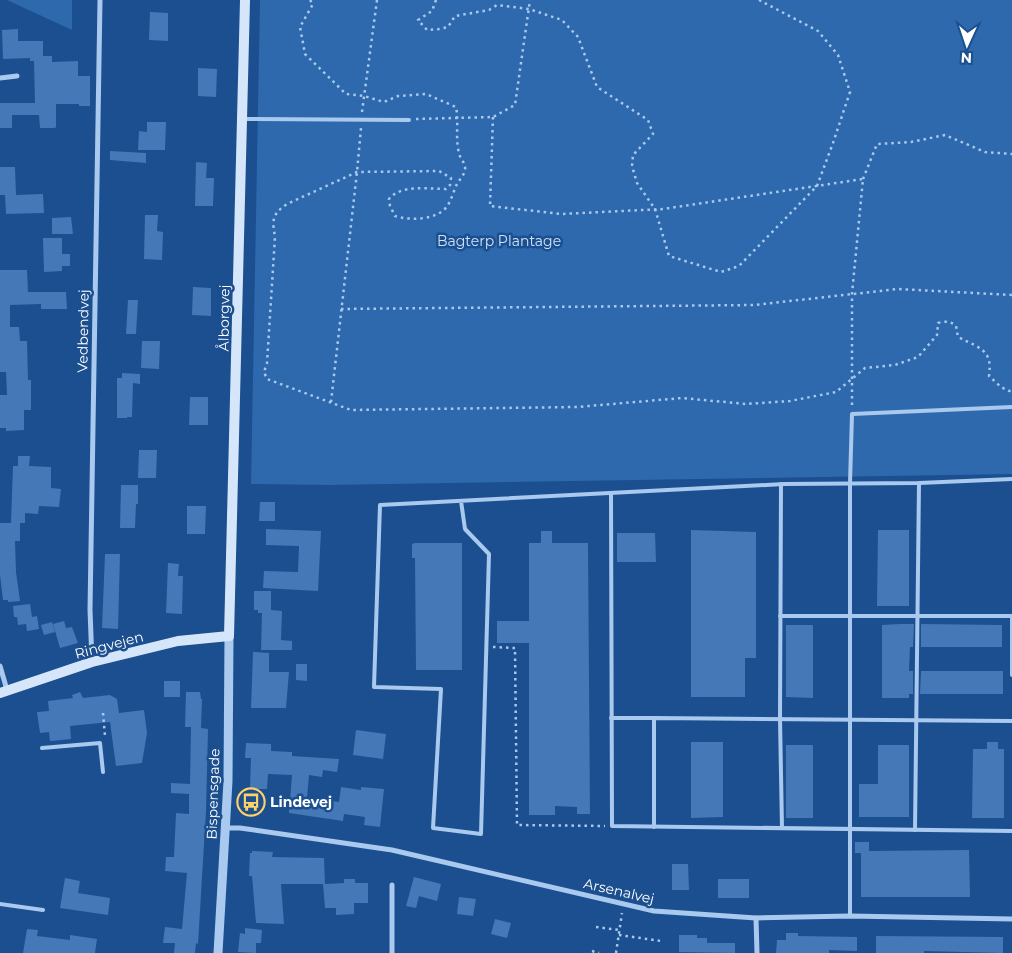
<svg xmlns="http://www.w3.org/2000/svg" width="1012" height="953" font-family="Montserrat,sans-serif">
<rect width="100%" height="100%" fill="#1b4f8f"/>
<g fill="#2e69ad">
<path d="M7,0H72V30Z"/>
<path d="M260,0H1012V474L329,485L251,484Z"/>
</g>
<g fill="#4478b7">
<path d="M150,12L168,13V41L149,40Z"/>
<path d="M18,29V41H43V56H52V62L78,61V76H90V106H79V104H56V127L55,128H40L39,115H12V128H0V103H35L34,61H30V58L3,59L2,30Z"/>
<path d="M198,68L217,69L216,97L198,96Z"/>
<path d="M147,122H166L165,150H138L139,131L147,132Z"/>
<path d="M110,151L146,153V163L110,160Z"/>
<path d="M196,162L207,163L206,178H214L213,206H195Z"/>
<path d="M0,167H15L16,195L43,194L44,213L6,214L5,195H0Z"/>
<path d="M145,215H158L157,231L163,232L162,260L144,259Z"/>
<path d="M71,217L73,234H52V218Z"/>
<path d="M43,238H62V254H70V266H62V271L44,272Z"/>
<path d="M0,270H27L28,292H66L67,309H41V304L10,305V327H19L20,341H27L28,380H31V410H24V430L6,431V428H0V395H7L6,372H0Z"/>
<path d="M193,287L211,288V316L192,315Z"/>
<path d="M128,300H138L136,334H126Z"/>
<path d="M142,341H160L159,369L141,368Z"/>
<path d="M122,373L140,374V384L133,383L132,417H127V418H117V378H122Z"/>
<path d="M190,397H208V425H189Z"/>
<path d="M139,450H157L156,478H138Z"/>
<path d="M18,456H30L29,466L51,467V488L61,489L59,507L39,506L38,514L25,513V523H20V541H15L16,572L20,601L8,602V600H3L0,575V523H11L13,466H18Z"/>
<path d="M121,485H138V504H136L135,528H120Z"/>
<path d="M260,502H275V521H259Z"/>
<path d="M187,506H206L205,534H187Z"/>
<path d="M266,529L321,531L318,591L263,588L264,571L298,572L299,546L266,545Z"/>
<path d="M691,530L756,532V658H745V697H691Z"/>
<path d="M878,530H909V606H877Z"/>
<path d="M541,531H552V543H588L590,814H577V807L555,806V815H529V643H497V621H529V543H541Z"/>
<path d="M617,533H655L656,562H617Z"/>
<path d="M415,543H462V670H416L415,558H412V544Z"/>
<path d="M105,554H120L118,629L102,628Z"/>
<path d="M168,563L179,564L178,576H183L182,614L166,613Z"/>
<path d="M254,591H271V610L282,611L281,640L292,641V650H261L262,613H258V610H254Z"/>
<path d="M30,604L32,617L37,616L39,629L27,631L26,624L18,625L17,617H14L13,606Z"/>
<path d="M64,621L66,628L72,627L78,643L60,648L53,624Z"/>
<path d="M52,622L55,632L44,635L41,625Z"/>
<path d="M900,624H914L913,647H910L909,671H913V694H909V698H882V625Z"/>
<path d="M921,624L1002,625V647H921Z"/>
<path d="M786,625H813V698L786,697Z"/>
<path d="M253,652L269,653V672H289L286,708H251Z"/>
<path d="M296,664H307V681L296,680Z"/>
<path d="M921,671H1003V694H920Z"/>
<rect x="164" y="681" width="16" height="16"/>
<path d="M80,692L83,698L110,695L117,699L119,713L144,710L147,733L142,763L116,766L110,722L70,726L71,739L52,741H50L49,732L40,733L37,712L49,711L48,701L73,698L72,695Z"/>
<path d="M186,692H200L201,699H202L201,728L208,729L206,811L198,944L196,943L195,953H174L175,943H163L165,927L182,929L187,873L165,871L166,857H174L176,813L189,814V794L171,793V783L190,784L191,727H185Z"/>
<path d="M356,730L386,734L383,759L353,755Z"/>
<path d="M691,742H723V817L691,818Z"/>
<path d="M987,742H998V749H1004V818H972L973,749H987Z"/>
<path d="M246,743L271,744V751L292,752V756L339,759L337,772L323,770L322,777L309,775L307,798L339,802L341,787L361,790V787L384,789L380,827L364,825L365,817L344,814L343,821L289,813L292,775L268,774L267,789H250L251,758H245Z"/>
<rect x="786" y="745" width="27" height="73"/>
<path d="M878,745H909V817H859V784H878Z"/>
<path d="M855,842H869V851L969,850L970,897H861V853H855Z"/>
<path d="M252,851L273,852L272,857L324,858L325,884L344,883V879H355V883H368V903H354V914L336,915V908H325L323,884H281L284,924L256,923L252,876H249L250,853H252Z"/>
<path d="M672,864H688L689,890H672Z"/>
<path d="M414,877L441,884L437,901L419,896L416,908L406,906Z"/>
<path d="M65,878L80,881L78,893L110,898L108,915L60,908Z"/>
<rect x="718" y="879" width="31" height="19"/>
<path d="M459,897L476,899L473,916L457,914Z"/>
<path d="M495,919L511,923L507,938L491,934Z"/>
<path d="M245,928L262,930L261,943H256V953L238,952L240,933L245,934Z"/>
<path d="M27,929L38,930L37,936L70,940V935L97,939L95,953H23Z"/>
<path d="M786,933H798V936L857,937V951L829,950V953H776L777,940H786Z"/>
<path d="M679,935H697V938H707V943H735V953L679,952Z"/>
<path d="M876,936L1003,937V953L924,951V953H876Z"/>
</g>
<g fill="none" stroke-linecap="round" stroke-linejoin="round">
<g stroke="#a9c9ee" stroke-width="2.5" stroke-dasharray="2.5 4" stroke-linecap="butt">
<path d="M310,0L313,4L300,27L305,54L346,94L364,96L384,102L398,96L426,94L456,107C459,122 455,137 459,153C460,159 466,163 465,170C464,175 460,179 457,184C454,190 452,198 448,205C439,220 410,221 395,216L390,206L389,199C401,184 429,189 446,189L450,185L451,178L439,171L357,172L287,204C272,214 272,220 275,237L267,363L264,372L267,379L351,410L577,407L682,398L746,404L790,401L836,392L865,368L895,365L918,357L937,335L938,323C945,321 951,321 956,326L958,337C979,348 993,349 989,376L1001,387L1009,391L1012,390"/>
<path d="M436,0L432,11L418,20L427,30L439,29L448,27L455,16L489,10L497,5L529,9L562,20L578,37L597,87L648,120L653,134L633,155L632,166L637,183L655,209L669,256L721,272L739,266L817,186L833,143L850,92L838,55L818,31L759,0"/>
<path d="M362,112L377,0"/>
<path d="M493,117L490,206L561,214L663,209L863,179L852,294V407"/>
<path d="M416,119L493,117L515,105L530,0"/>
<path d="M863,179L877,144L911,142L945,135L985,152L1012,154"/>
<path d="M341,309L754,305L898,289L1012,295"/>
<path d="M331,402L357,172L361,128"/>
<path d="M493,647L515,648L517,825L605,826"/>
<path d="M103,713L105,736"/>
<path d="M596,927L619,930"/>
<path d="M619,935L661,941"/>
<path d="M592,951L599,953"/>
<path d="M616,953L622,913"/>
</g>
<g stroke="#a9c9ee" stroke-width="4">
<path d="M244,119L409,120"/>
<path d="M781,484L780,719L782,828"/>
<path d="M611,493L612,826L1012,831"/>
<path d="M461,501L465,529L489,554L481,834L433,828L441,689L374,687L380,505L784,484L919,483L1012,479"/>
<path d="M780,616H1012V675"/>
<path d="M611,718H654"/>
<path d="M42,748L100,743L103,772"/>
<path d="M654,827V718L1012,721"/>
<path d="M915,830L919,483"/>
<path d="M0,904L43,910"/>
<path d="M850,916V483L852,414L1012,407"/>
</g>
<g stroke="#a9c9ee" stroke-width="5">
<path d="M0,78L17,76"/>
<path d="M92,662L90,610L100,0"/>
<path d="M0,666L7,690"/>
<path d="M226,828H240L392,850L654,911L756,918L850,916L1012,919"/>
<path d="M392,885V953"/>
<path d="M756,918L757,953"/>
</g>
<path stroke="#a9c9ee" stroke-width="9" d="M218,953L228,781L229,636"/>
<path stroke="#d6e6fa" stroke-width="10" d="M0,693L92,662L178,641L229,636L245,0"/>
</g>
<defs>
<g id="bus-ring" transform="scale(1.4375)"><circle r="9.5" fill="#1b4f8f" stroke="#ffd166" stroke-width="1.5"/><path d="M-5-6H5V4H4V6H2V4H-2V6H-4V4H-5ZM-3.5-4V0h7V-4ZM-3.5 1.2v1.5H-2V1.2ZM2 1.2v1.5H3.5V1.2Z" fill="#ffd166"/></g>
</defs>
<g fill-rule="evenodd">
<use href="#bus-ring" x="251" y="802"/>
</g>
<g text-anchor="middle" dominant-baseline="central" stroke-width="5" stroke-linejoin="round" paint-order="stroke">
<g font-size="14" fill="#cfe3fa" stroke="#1b4f8f">
<text x="499" y="241">Bagterp Plantage</text>
</g>
<g font-size="14" fill="#fff" stroke="#1b4f8f">
<text transform="translate(224 318) rotate(-89)">Ålborgvej</text>
<text transform="translate(83 331) rotate(-89)">Vedbendvej</text>
<text transform="translate(109 645) rotate(-15)">Ringvejen</text>
<text transform="translate(213 794) rotate(-88)">Bispensgade</text>
<text transform="translate(619 891) rotate(13)">Arsenalvej</text>
</g>
<g font-size="14" font-weight="bold" fill="#fff" stroke="#1b4f8f" text-anchor="start">
<text x="270" y="802">Lindevej</text>
</g>
</g>
<g transform="translate(967 45) rotate(183)" stroke="#1b4f8f" stroke-width="4" paint-order="stroke">
<path d="M0-4L9 19L0 12L-9 19Z" fill="#ffffff"/>
<text y="-8" font-size="14" font-weight="bold" text-anchor="middle" fill="#ffffff">N</text>
</g>
</svg>
